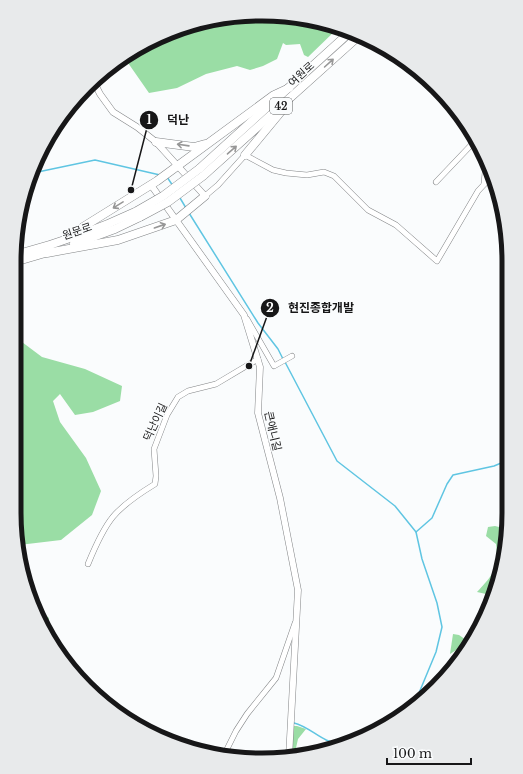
<svg xmlns="http://www.w3.org/2000/svg" width="523" height="774" font-family="'Libre Baskerville','Noto Sans KR',serif">
<rect width="100%" height="100%" fill="#fafcfd"/>
<g fill="#9adda5">
<path d="M261,14L337,29L308,57L304,55L300,44L286,45L283,43L277,59L263,66L250,70L237,66L206,74L177,88L149,93L126,60L167,33Z"/>
<path d="M22,342L42,357L85,369L122,386L120,401L93,412L75,415L60,394L53,401L60,422L86,458L101,491L92,515L61,540L19,545L14,512L17,343Z"/>
<path d="M495,526L499,527L501,550L497,582L489,605L486,594L477,592C493,575 499,568 496,544L486,536L488,527Z"/>
<path d="M33,605L49,618V636Z"/>
<path d="M453,634L459,635L469,642L450,654Z"/>
<path d="M293,726H297L306,729L298,739L296,748L301,756H292Z"/>
</g>
<g fill="none" stroke-linecap="round" stroke-linejoin="round">
<g stroke="#5fc5e2" stroke-width="1.5">
<path d="M33,173L95,160L160,175"/>
<path d="M167,177L173,186"/>
<path d="M180,198L186,208"/>
<path d="M189,213L258,323L278,349L283,359"/>
<path d="M285,362L337,461L395,506L416,532L422,559L437,603L442,627L436,652L414,705"/>
<path d="M416,532L432,518L447,484L453,475L494,466L506,461"/>
<path d="M294,723C311,727 322,743 341,744"/>
</g>
<g stroke="#828486" stroke-width="6">
<g id="minor">
<path d="M436,182L474,142"/>
<path d="M484,184L486,161"/>
<path d="M205,196L218,185L245,155L273,170L286,173L307,175L324,172L334,176L368,210L396,225L437,261L478,191L492,176"/>
<path d="M247,319L274,366L292,356"/>
<path d="M88,564C106,520 114,509 155,484L156,476L154,449L167,415L178,397L188,391L216,384L258,359"/>
<path d="M224,755L236,731L247,714L276,678L295,623"/>
</g>
</g>
<g stroke="#828486" stroke-width="7">
<g id="tertiary">
<path d="M94,82L100,94L113,112L137,127L156,142L205,196"/>
<path d="M151,185L244,315L260,367L258,413L280,498L298,590L289,757"/>
</g>
</g>
<g stroke="#828486" stroke-width="9">
<g id="trunk">
<path d="M156,142L194,147L205,144"/>
<path d="M245,155L284,108"/>
<path d="M199,169L350,32"/>
<path d="M203,176L360,35"/>
<path d="M75,237L83,227L157,181L274,95L289,88"/>
<path d="M74,244L115,229L140,217"/>
<path d="M47,253L118,240L176,220L205,196"/>
<path d="M18,254C60,243 99,229 137,211"/>
<path d="M18,261L52,251"/>
</g>
</g>
<use href="#minor" stroke="#fff" stroke-width="5"/>
<use href="#tertiary" stroke="#fff" stroke-width="6"/>
<use href="#trunk" stroke="#fff" stroke-width="8"/>
<g stroke="#828486" stroke-width="9" stroke-linecap="butt">
<g id="trunk-bridge">
<path d="M137,211L163,196L199,169"/>
<path d="M140,217L168,202L203,176"/>
</g>
</g>
<use href="#trunk-bridge" stroke="#fff" stroke-width="8"/>
</g>
<defs><path id="oneway-shaft" d="M-6 0H5M1.5-3L5.5 0L1.5 3" fill="none" stroke-width="1.6" stroke-linecap="round" stroke-linejoin="round"/></defs>
<g stroke="#979797">
<use href="#oneway-shaft" transform="translate(329 63) rotate(-42)"/>
<use href="#oneway-shaft" transform="translate(183 145) rotate(-172)"/>
<use href="#oneway-shaft" transform="translate(232 150) rotate(-41)"/>
<use href="#oneway-shaft" transform="translate(118 205) rotate(148)"/>
<use href="#oneway-shaft" transform="translate(160 226) rotate(-19)"/>
</g>
<g text-anchor="middle" dominant-baseline="central" stroke-width="3" stroke-linejoin="round" paint-order="stroke">
<rect fill="#fafcfd" stroke="#5b5c5d" stroke-width="1" x="270" y="98" width="22" height="16" rx="3"/>
<g font-size="10" font-weight="bold" fill="#171718">
<text x="281" y="106">42</text>
</g>
<g font-size="11" fill="#171718" stroke="#fafcfd">
<text transform="translate(301 74) rotate(-42)">여원로</text>
<text transform="translate(77 231) rotate(-19)">원문로</text>
<text transform="translate(155 422) rotate(-65)">덕난이길</text>
<text transform="translate(273 431) rotate(77)">큰애니길</text>
</g>
</g>
<path d="M0 0H523V774H0ZM261 21H262A240 240 0 0 1 502 261V513A240 240 0 0 1 262 753H261A240 240 0 0 1 21 513V261A240 240 0 0 1 261 21Z" fill="#e8eaeb" fill-rule="evenodd"/>
<path fill="none" stroke="#171718" stroke-width="5" d="M261 21H262A240 240 0 0 1 502 261V513A240 240 0 0 1 262 753H261A240 240 0 0 1 21 513V261A240 240 0 0 1 261 21Z"/>
<path fill="none" stroke="#171718" stroke-width="1.5" d="M131 190L149 120M249 366L270 308"/>
<g fill="#171718" stroke="#fafcfd" stroke-width="1.5">
<circle cx="131" cy="190" r="4"/>
<circle cx="249" cy="366" r="4"/>
<circle cx="149" cy="120" r="10"/>
<circle cx="270" cy="308" r="10"/>
</g>
<g font-size="12" text-anchor="middle" font-weight="bold" fill="#fff">
<text x="149" y="124">1</text>
<text x="270" y="312">2</text>
</g>
<g font-size="12" text-anchor="middle" font-weight="bold" fill="#171718" stroke="#fafcfd" stroke-width="3" stroke-linejoin="round" paint-order="stroke">
<text x="178" y="124">덕난</text>
<text x="321" y="312">현진종합개발</text>
</g>
<path d="M387 758v6h84v-6" fill="none" stroke="#171718" stroke-width="2"/>
<text x="393" y="758" font-size="12" fill="#171718" stroke="#fafcfd" stroke-width="3" paint-order="stroke">100 m</text>
</svg>
